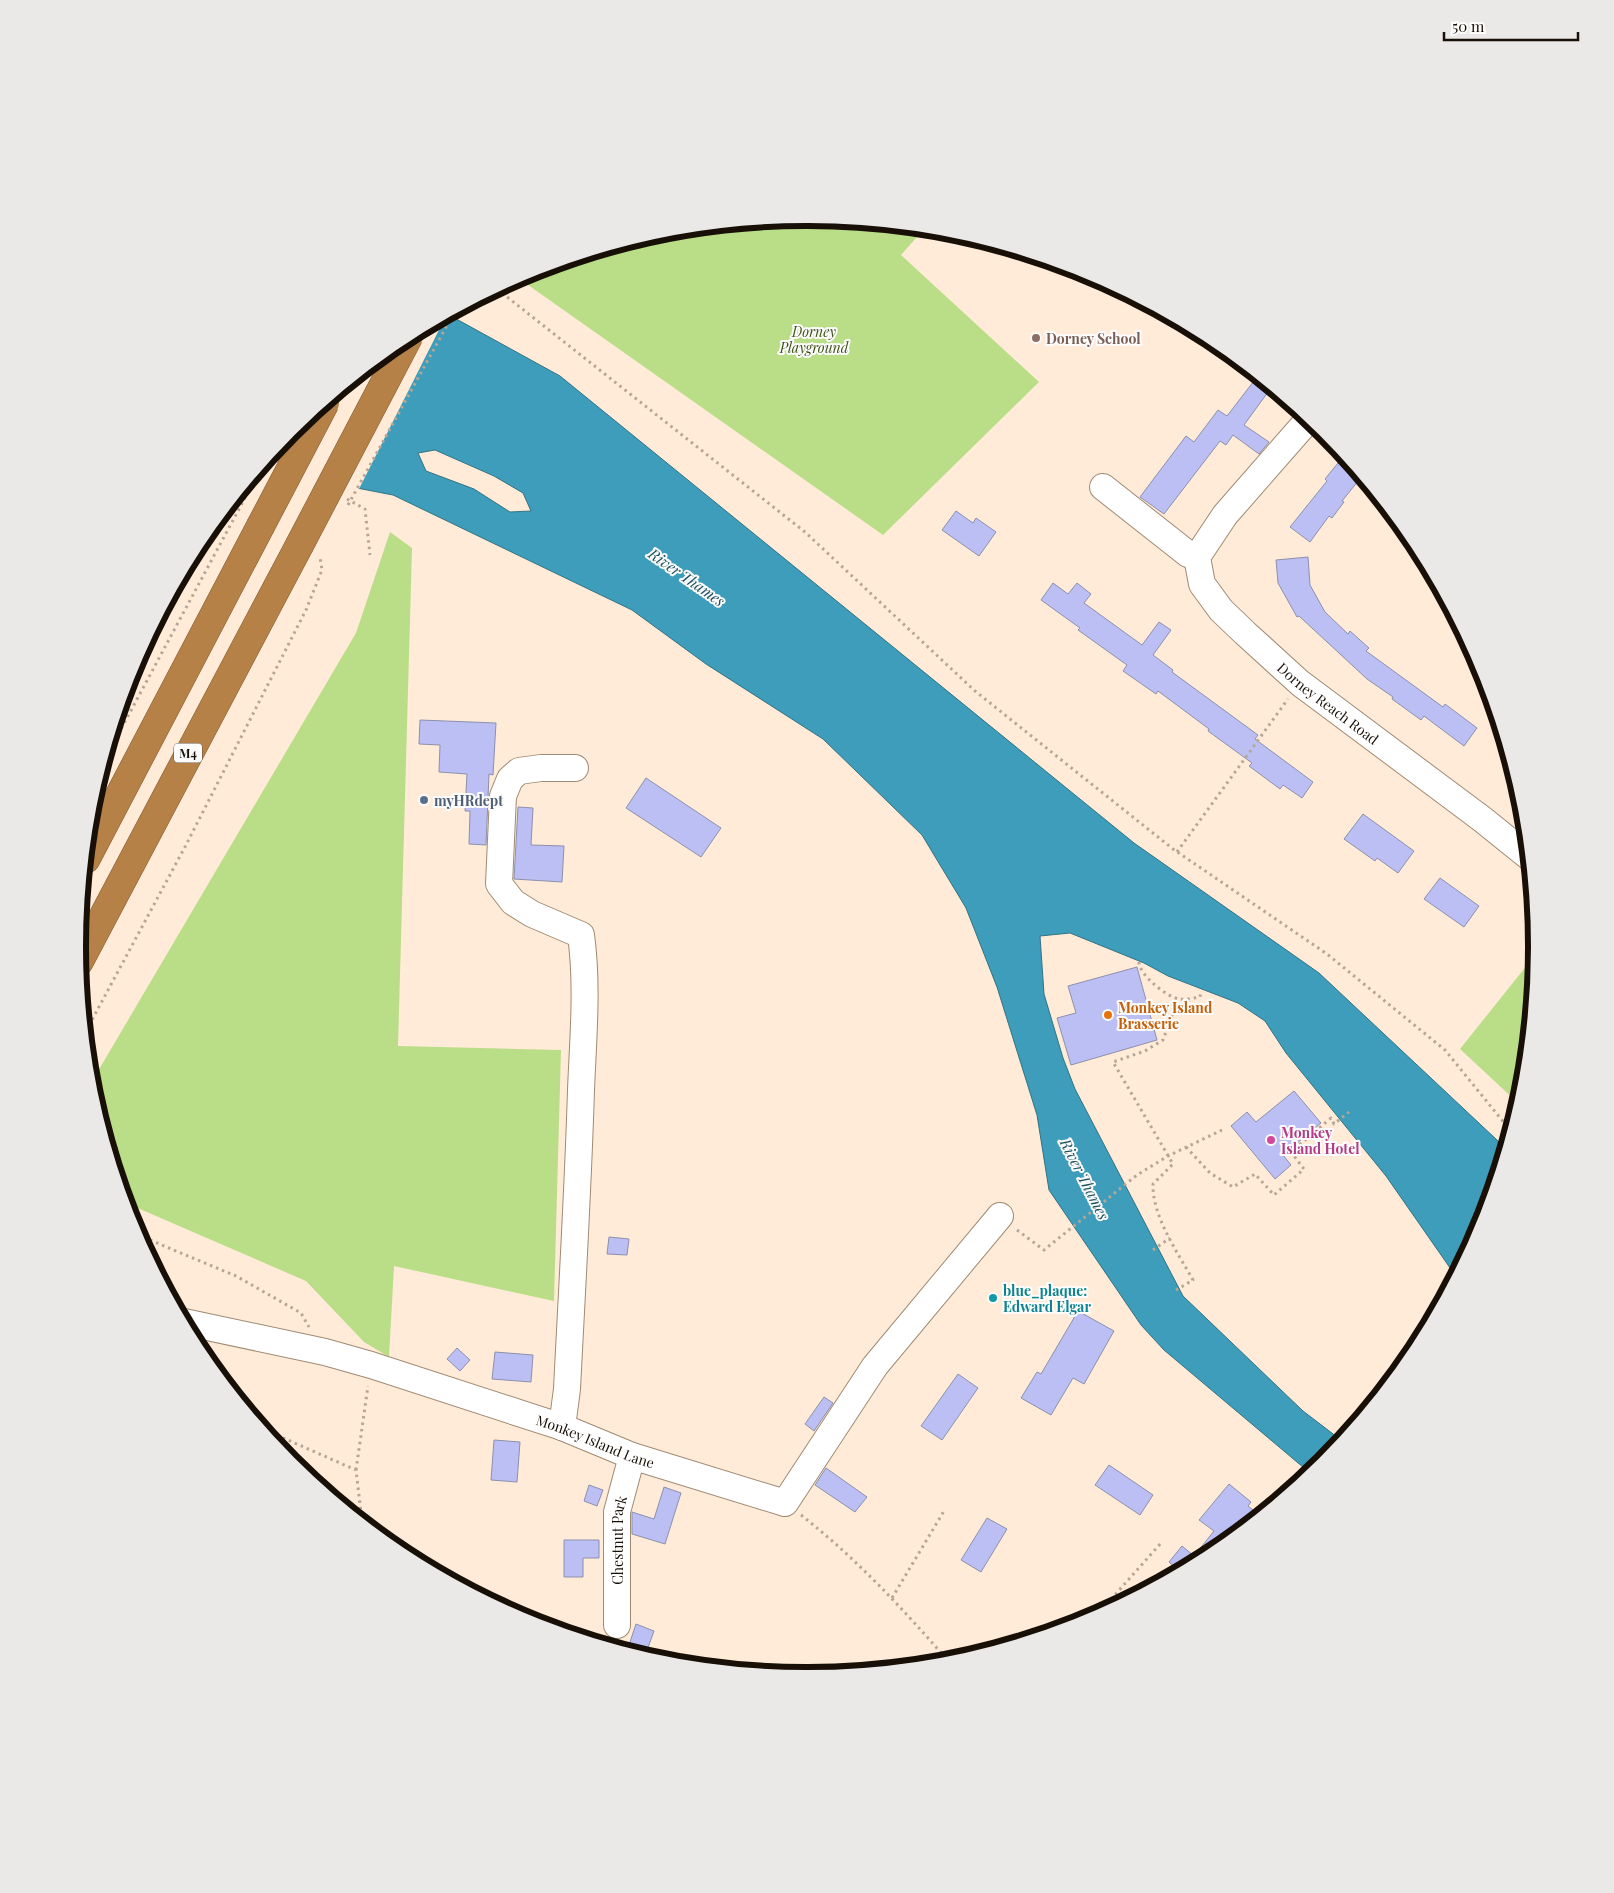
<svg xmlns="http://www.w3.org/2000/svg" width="1614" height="1893" font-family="'Playfair Display',serif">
<rect width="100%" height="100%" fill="#ffebd7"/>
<g fill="#badd87">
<path d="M807,217L924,229L901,255L1039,382L883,535L521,280L524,275L528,272L665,231Z"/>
<path d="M390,532L412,548L398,1046L561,1050L554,1301L394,1266L389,1357L364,1342L306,1281L126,1203L91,1083L356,633Z"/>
<path d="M1536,954L1522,1089L1518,1103L1460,1049Z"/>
</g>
<path fill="#3d9dba" stroke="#327384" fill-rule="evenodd" d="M449,315L560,376L1134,843L1319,973L1497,1140L1503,1153L1481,1226L1455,1275L1386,1176L1286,1053L1265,1021L1238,1003L1168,976L1144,963L1070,933L1040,936L1044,994L1063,1058L1075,1089L1183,1296L1303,1411L1341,1440L1323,1463L1310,1473L1164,1350L1141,1325L1049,1190L1037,1115L997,987L966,908L922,835L823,739L706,664L632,610L393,495L259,469L291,430L402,340ZM435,450L494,476L523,493L531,511L510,512L474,489L426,471L418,453Z"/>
<path fill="#ffebd7" d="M446,316L358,491L258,471L291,430L402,340Z"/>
<g fill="#bbbff3" stroke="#8d90ac">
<path d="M1257,377L1271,388L1244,425L1269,442L1259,454L1233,435L1226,445L1220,441L1164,514L1140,497L1186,436L1194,442L1218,410L1227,416Z"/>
<path d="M1338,463L1359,480L1342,501L1344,502L1332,518L1329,516L1310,542L1290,527L1327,481L1325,479Z"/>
<path d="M956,511L973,523L976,518L996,532L979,556L942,530Z"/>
<path d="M1308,557L1310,585L1325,612L1348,634L1350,631L1369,648L1366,651L1443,707L1445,704L1477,728L1464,746L1424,716L1421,720L1392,699L1393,697L1367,679L1299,616L1297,617L1278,583L1276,560Z"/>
<path d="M1053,583L1068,594L1077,583L1091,594L1084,603L1142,645L1159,622L1171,630L1153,655L1173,670L1172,672L1258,735L1255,739L1313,782L1302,798L1283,785L1280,789L1249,766L1252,763L1208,731L1209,729L1158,691L1156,694L1123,671L1127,665L1078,630L1080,628L1041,600Z"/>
<path d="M420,720L496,723L493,775L489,774L486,845L469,844L470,811H465L467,774L439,772L440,745L419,744Z"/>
<path d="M646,778L721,828L701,857L626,808Z"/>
<path d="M518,807L533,808L531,845L564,846L562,882L514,879Z"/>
<path d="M1363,814L1414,851L1398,873L1377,858L1375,861L1344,839Z"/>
<path d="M1440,878L1479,906L1464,927L1424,899Z"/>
<path d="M1137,967L1157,1040L1071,1065L1057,1018L1076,1013L1068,986Z"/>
<path d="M1294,1091L1321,1123L1283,1155L1291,1165L1275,1179L1231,1126L1247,1112L1256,1122Z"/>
<path d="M609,1237L629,1239L627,1255L607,1254Z"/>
<path d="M1078,1311L1114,1331L1084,1384L1073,1378L1051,1415L1021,1398L1037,1372L1041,1374Z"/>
<path d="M457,1348L470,1360L460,1371L447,1359Z"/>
<path d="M495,1352L533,1355L531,1382L492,1379Z"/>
<path d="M958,1374L978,1388L942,1440L921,1426Z"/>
<path d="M824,1397L833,1403L814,1431L805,1424Z"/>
<path d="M494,1440L520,1442L517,1482L491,1480Z"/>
<path d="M1109,1465L1153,1495L1140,1515L1095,1485Z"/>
<path d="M826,1468L867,1497L855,1512L815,1485Z"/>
<path d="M1229,1484L1251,1502L1248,1506L1259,1515L1212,1553L1179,1571L1169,1562L1182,1546L1194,1556L1214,1531L1199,1520Z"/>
<path d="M589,1485L603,1490L597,1506L584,1501Z"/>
<path d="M664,1487L681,1493L665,1544L632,1534V1512L654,1519Z"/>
<path d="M987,1518L1007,1529L981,1572L961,1560Z"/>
<path d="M564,1540H599V1558H583V1577H564Z"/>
<path d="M636,1624L654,1631L645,1656L627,1651Z"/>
</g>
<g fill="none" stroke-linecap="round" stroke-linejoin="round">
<g stroke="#a08a73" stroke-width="28">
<g id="minor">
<path id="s1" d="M1309,419L1225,515L1197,557L1202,584L1221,610L1245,633L1300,683L1482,819L1528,856"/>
<path d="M1103,487L1188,554L1197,557"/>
<path id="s2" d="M184,1322L325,1352L371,1365L562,1427L632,1456L785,1503L875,1366L1000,1216"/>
<path d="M562,1427L567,1389C572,1289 578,1190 581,1090C583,1039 588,986 581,935L532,914L513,902L499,884L503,796L510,779L519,771L541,768H575"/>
<path id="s3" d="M617,1625V1512L632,1456"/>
</g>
</g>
<g stroke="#7f5931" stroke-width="29">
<g id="highway">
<path d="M86,859L260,527"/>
<path d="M79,962L299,546"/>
</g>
</g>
<g stroke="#b6a696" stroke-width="3" stroke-dasharray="2.5 4" stroke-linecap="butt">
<path d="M497,289L805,532L975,691L1173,849L1327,954L1445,1050L1510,1130"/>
<path d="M347,499L365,509L370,555"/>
<path d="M106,757L261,468"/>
<path d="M1177,852L1288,699"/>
<path d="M1139,962C1139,975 1167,997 1179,999C1186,1000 1193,998 1200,997L1201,991"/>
<path d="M86,1031L186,845L306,610L322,570L320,557"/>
<path d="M1186,1147L1210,1173L1233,1187L1255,1174L1274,1195L1304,1169L1291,1152L1331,1118L1334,1124L1349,1112"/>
<path d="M1017,1230L1044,1250L1137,1175L1168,1156L1222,1130"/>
<path d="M138,1235L236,1276L301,1313L309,1327"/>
<path d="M1153,1250L1170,1238"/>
<path d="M1176,1290L1193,1280C1178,1253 1152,1216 1153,1184L1173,1164L1113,1062L1145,1051L1163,1040L1178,999"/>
<path d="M265,1430L356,1470L362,1521"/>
<path d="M356,1470L368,1386"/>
<path d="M801,1515C857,1559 903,1609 949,1662"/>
<path d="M892,1598L944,1511"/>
<path d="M1098,1614L1161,1543"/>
</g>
<use href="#minor" stroke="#fff" stroke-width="26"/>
<use href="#highway" stroke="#b68147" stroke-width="28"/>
<g stroke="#7f5931" stroke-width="29" stroke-linecap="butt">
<g id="highway-bridge">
<path d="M260,527L325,403"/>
<path d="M299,546L409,336"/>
</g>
</g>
<path stroke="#b6a696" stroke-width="3" stroke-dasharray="2.5 4" stroke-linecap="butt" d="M348,505L455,311"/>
<use href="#highway-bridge" stroke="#b68147" stroke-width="28"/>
</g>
<circle fill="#8d6e63" stroke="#fcfcfc" stroke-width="2" cx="1036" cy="338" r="5"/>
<circle fill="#5c6f8a" stroke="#fcfcfc" stroke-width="2" cx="424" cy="800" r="5"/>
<circle fill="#e8710a" stroke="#fcfcfc" stroke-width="2" cx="1108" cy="1015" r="5"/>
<circle fill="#d1479c" stroke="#fcfcfc" stroke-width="2" cx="1271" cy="1140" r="5"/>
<circle fill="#0f9aa8" stroke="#fcfcfc" stroke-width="2" cx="993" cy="1298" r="5"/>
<g text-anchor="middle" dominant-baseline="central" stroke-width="4" stroke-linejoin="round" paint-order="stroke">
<rect fill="#fcfcfc" stroke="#5c5750" stroke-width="1" x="174" y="743.5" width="28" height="19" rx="4"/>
<g font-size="12" font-weight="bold" fill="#181007">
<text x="188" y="753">M4</text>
</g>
<g font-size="14" font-style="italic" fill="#3c5213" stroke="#fcfcfc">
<text x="814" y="331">Dorney<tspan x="814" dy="16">Playground</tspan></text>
</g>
<g font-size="14" font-weight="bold" fill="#785e54" stroke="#fcfcfc" text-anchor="start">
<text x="1046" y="338">Dorney School</text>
</g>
<g font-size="14" fill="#181007" stroke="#fcfcfc">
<text stroke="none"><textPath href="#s1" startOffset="380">Dorney Reach Road</textPath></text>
<text stroke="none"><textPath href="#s2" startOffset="429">Monkey Island Lane</textPath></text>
<text stroke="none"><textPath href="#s3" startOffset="85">Chestnut Park</textPath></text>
</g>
<g font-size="14" font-weight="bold" fill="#4e5e75" stroke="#fcfcfc" text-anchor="start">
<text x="434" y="800">myHRdept</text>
</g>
<g font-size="14" font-weight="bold" fill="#c56008" stroke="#fcfcfc" text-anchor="start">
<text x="1118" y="1007">Monkey Island<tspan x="1118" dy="16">Brasserie</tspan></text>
</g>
<g font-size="14" font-weight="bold" fill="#b23c85" stroke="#fcfcfc" text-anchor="start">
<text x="1281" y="1132">Monkey<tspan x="1281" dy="16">Island Hotel</tspan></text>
</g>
<g font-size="14" font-weight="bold" fill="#0d838f" stroke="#fcfcfc" text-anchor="start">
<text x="1003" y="1290">blue_plaque:<tspan x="1003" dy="16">Edward Elgar</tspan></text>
</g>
<g font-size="15" font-style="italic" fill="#1b5060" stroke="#fcfcfc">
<text transform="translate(687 577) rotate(35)">River Thames</text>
<text transform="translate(1085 1179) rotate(63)">River Thames</text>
</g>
</g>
<path d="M0 0H1614V1893H0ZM806 226H808A720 720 0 0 1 1528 946V947A720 720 0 0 1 808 1667H806A720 720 0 0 1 86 947V946A720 720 0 0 1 806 226Z" fill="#eae9e8" fill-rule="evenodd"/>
<path fill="none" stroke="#181007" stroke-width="6" d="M806 226H808A720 720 0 0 1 1528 946V947A720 720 0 0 1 808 1667H806A720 720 0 0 1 86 947V946A720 720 0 0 1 806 226Z"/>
<path d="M1444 32v8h134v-8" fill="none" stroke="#181007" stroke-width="2.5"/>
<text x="1452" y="32" font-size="15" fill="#181007" stroke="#fcfcfc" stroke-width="4" paint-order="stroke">50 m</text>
</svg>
